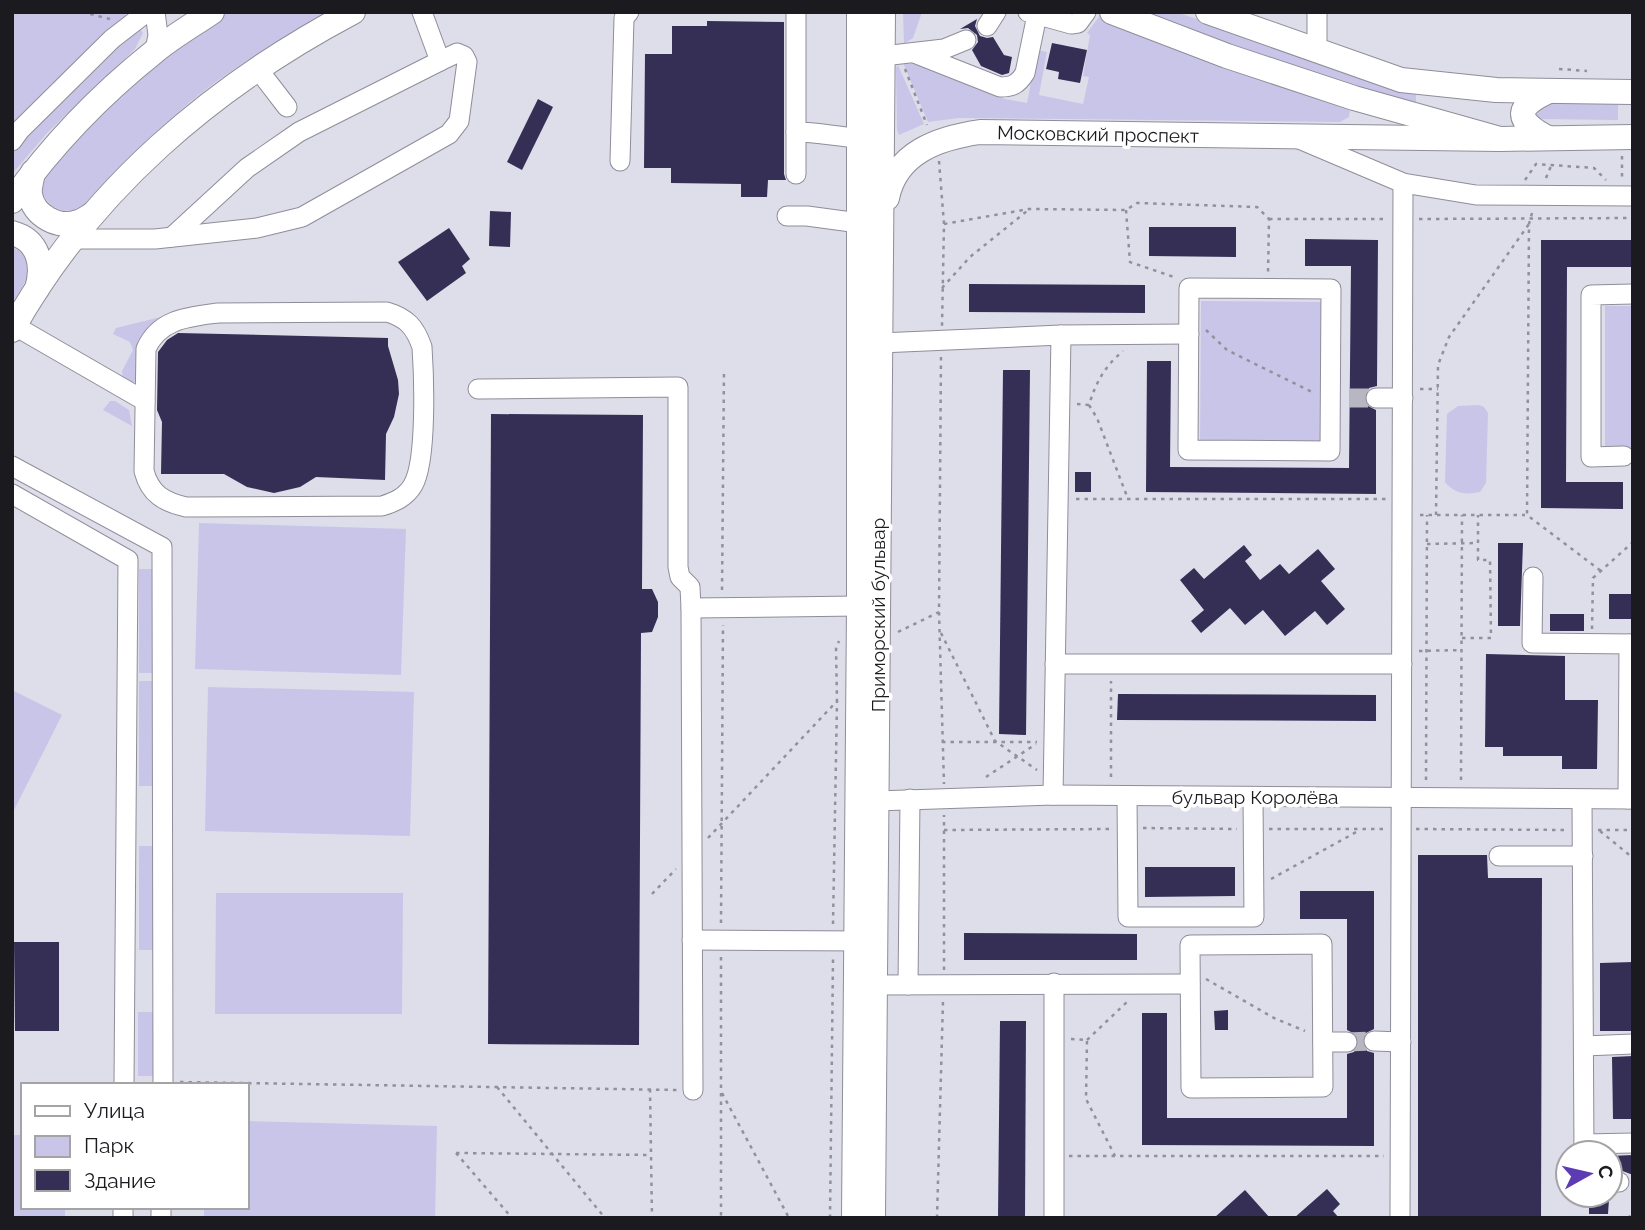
<svg xmlns="http://www.w3.org/2000/svg" width="1645" height="1230" font-family="Raleway,sans-serif">
<rect width="100%" height="100%" fill="#deddea"/>
<g fill="#c9c5e9">
<path d="M12,12H125L126,17L12,125Z"/>
<path d="M226,12H334C298,32 261,50 227,74C173,111 127,160 82,208C59,216 41,204 40,180L102,113L156,64Z"/>
<path d="M903,12H922L913,38L904,44Z"/>
<path d="M1136,12H1176L1412,92L1416,95V103L1405,104Z"/>
<path d="M1101,14L1350,108L1349,117L1340,122L959,118L928,122L903,63L921,65L1005,99L1027,103L1037,50L1047,52L1039,95L1083,104L1089,77L1083,76L1090,35L1087,33Z"/>
<path d="M136,30H141L143,33L135,49L48,132L12,174V148L22,137Z"/>
<path d="M898,65L924,124L899,135L897,130L896,68Z"/>
<path d="M1545,103L1618,104V120L1537,119L1534,117V106Z"/>
<path d="M12,247C41,261 25,284 12,303Z"/>
<path d="M1201,301L1323,302L1322,445L1200,444Z"/>
<rect x="1605" y="306" width="28" height="146"/>
<path d="M173,314C135,333 139,341 137,381L132,383L123,380L122,371L133,350L130,342L113,334L116,328Z"/>
<path d="M110,401H115L129,410L132,426L103,410Z"/>
<path d="M1479,405L1484,407L1488,413L1486,483L1480,492C1465,495 1455,494 1445,482L1447,414L1458,406Z"/>
<path d="M199,523L406,529L401,675L195,669Z"/>
<rect x="139" y="569" width="17" height="104"/>
<rect x="139" y="681" width="17" height="105"/>
<path d="M208,687L414,692L410,836L205,831Z"/>
<path d="M12,690L62,715L12,814Z"/>
<rect x="139" y="846" width="17" height="104"/>
<path d="M216,893H403L402,1014H215Z"/>
<rect x="138" y="1012" width="17" height="64"/>
<path d="M247,1121L437,1126L435,1218H204V1207H247Z"/>
<path d="M12,1135H23V1207H65V1218H12Z"/>
</g>
<g fill="#352e55">
<path d="M977,19L975,26L980,36L987,38L993,37L1004,55L1012,57L1009,73L1002,75L981,66L972,50L978,42L977,35L968,28L960,29Z"/>
<path d="M707,21L784,22V174L786,180H768L767,197H741V184L671,183V168H644L645,54H672V26H707Z"/>
<path d="M1052,43L1087,50L1080,83L1058,79L1059,72L1046,69Z"/>
<path d="M538,99L553,107L522,170L507,162Z"/>
<path d="M490,211L511,212L510,247L489,246Z"/>
<path d="M1149,227H1236V257L1149,256Z"/>
<path d="M449,228L470,259L462,266L466,273L427,301L398,262Z"/>
<path d="M1305,239L1378,240L1377,386L1369,388L1364,397L1366,405L1376,410V494L1146,492L1147,361H1171L1170,467L1349,468L1351,266H1305Z"/>
<path d="M1541,240H1633V267H1567L1566,482H1623V509L1541,508Z"/>
<path d="M969,284L1145,285V313L969,312Z"/>
<path d="M178,333L388,338V346L398,380L399,394L394,417L386,434L385,480L316,477L300,487L274,493L247,487L224,474H161L162,422L157,410L158,352L167,340Z"/>
<path d="M1003,370H1030L1026,735L999,734Z"/>
<path d="M491,414L643,415L642,589H652L658,602V617L652,632L641,633L639,1045L488,1044Z"/>
<rect x="1075" y="472" width="16" height="20"/>
<path d="M1498,543H1523L1520,626H1498Z"/>
<path d="M1244,545L1252,555L1245,561L1260,580L1280,564L1289,574L1318,549L1335,569L1321,581L1345,609L1327,625L1315,611L1285,636L1263,610L1245,625L1230,608L1201,633L1191,621L1204,610L1180,580L1194,568L1204,579Z"/>
<rect x="1609" y="594" width="24" height="25"/>
<rect x="1550" y="614" width="34" height="17"/>
<path d="M1486,654L1565,656V700H1598L1597,769H1562V756H1503V747H1485Z"/>
<path d="M1118,694L1376,695V721L1117,720Z"/>
<path d="M1418,855H1487L1488,878H1542L1541,1218H1418Z"/>
<path d="M1145,867H1235V896L1145,897Z"/>
<path d="M1300,891H1374V1029L1364,1034L1362,1041L1367,1051L1374,1053V1146L1142,1145V1013H1167V1118H1347V1054L1354,1052L1359,1043L1357,1035L1347,1030V919H1300Z"/>
<path d="M964,933L1137,934V960H964Z"/>
<path d="M14,942H59V1031H15Z"/>
<path d="M1633,962V1031H1600V963Z"/>
<path d="M1228,1010V1030H1215L1214,1011Z"/>
<path d="M1000,1021H1026L1025,1218H998Z"/>
<path d="M1633,1056V1119H1613L1612,1057Z"/>
<path d="M1633,1155V1175L1620,1170H1610V1156Z"/>
<path d="M1327,1189L1340,1204L1333,1211L1339,1218H1294Z"/>
<path d="M1245,1190L1270,1218H1214Z"/>
<path d="M1589,1199H1609L1608,1214H1589Z"/>
</g>
<g fill="none" stroke-linecap="round" stroke-linejoin="round">
<g stroke="#b7b6c1" stroke-width="19" stroke-dasharray="19 10" stroke-linecap="butt">
<path d="M1349,398H1376"/>
<path d="M1347,1042L1374,1041"/>
</g>
<g stroke="#8f8d99" stroke-width="21">
<g id="minor">
<path d="M1028,12L1071,24L1078,23L1086,12"/>
<path d="M987,26L996,12"/>
<path d="M155,51L158,35L155,12"/>
<path d="M1317,51V12"/>
<path d="M914,53L1000,87C1013,87 1018,84 1025,73L1037,15"/>
<path d="M883,56L944,49L966,40"/>
<path d="M257,68L287,107"/>
<path d="M796,132C818,132 838,137 859,138"/>
<path d="M1297,138L1403,183L1476,195L1633,196"/>
<path d="M12,141L20,130L112,39L147,12"/>
<path d="M620,161L624,18L629,12"/>
<path d="M796,174V12"/>
<path d="M787,216H807L859,223"/>
<path d="M172,237L247,168L299,132L440,61"/>
<path d="M73,239H155L257,228L302,217L449,134L459,121L467,62L464,56L457,53L440,61L422,12"/>
<path d="M1189,288L1331,289L1330,451L1188,450Z"/>
<path d="M387,312C407,318 415,327 422,347C424,376 427,461 413,485C406,497 395,502 382,506L186,507C164,502 150,494 144,471L146,349C159,319 188,317 218,313Z"/>
<path d="M15,326L145,401"/>
<path d="M880,343L1061,335L1189,334"/>
<path d="M478,389L678,387V567L680,577L690,587L691,608L693,1090"/>
<path d="M1376,398H1403"/>
<path d="M1624,456L1591,457V295L1633,294"/>
<path d="M12,466L162,547L163,1085"/>
<path d="M12,494L128,560L124,1085"/>
<path d="M1533,577L1532,643L1633,644"/>
<path d="M691,608L859,606"/>
<path d="M1055,664H1402"/>
<path d="M1053,795L1061,335"/>
<path d="M1127,796L1128,917H1254L1253,797"/>
<path d="M1582,799L1584,1153"/>
<path d="M1628,799L1629,644"/>
<path d="M876,801L1053,795L1633,799"/>
<path d="M1499,856H1583"/>
<path d="M692,940L868,941"/>
<path d="M1322,944L1323,1087L1191,1088L1190,945Z"/>
<path d="M1054,983V1218"/>
<path d="M875,985L1190,984"/>
<path d="M908,985L910,799"/>
<path d="M1374,1041L1401,1042"/>
<path d="M1323,1042H1347"/>
<path d="M1584,1046L1633,1044"/>
<path d="M1584,1144L1633,1143"/>
<path d="M1610,1182H1619"/>
<path d="M123,1218V1207"/>
<path d="M161,1218V1207"/>
<path d="M1400,1218L1403,183"/>
</g>
</g>
<g stroke="#8f8d99" stroke-width="26">
<g id="major">
<path d="M1112,12L1227,56L1354,98L1500,139L1633,137"/>
<path d="M1208,12L1401,80L1496,90L1633,92"/>
<path d="M1548,138C1514,121 1515,106 1549,91"/>
<path d="M33,172C32,179 29,188 30,194C33,216 59,229 78,222C83,221 88,217 93,214"/>
<path d="M887,198C896,152 939,138 980,132L1500,139"/>
<path d="M12,201C52,145 100,95 154,52C172,37 193,25 212,12"/>
<path d="M12,233C39,240 44,265 37,289"/>
<path d="M12,330C90,190 213,86 353,12"/>
<path d="M854,1218L859,606V12"/>
<path d="M873,1218L883,12"/>
</g>
</g>
<g stroke="#92919b" stroke-width="2.5" stroke-dasharray="3.5 5" stroke-linecap="butt">
<path d="M82,12L110,19"/>
<path d="M905,69L927,125"/>
<path d="M1559,69L1587,71"/>
<path d="M1622,156V181"/>
<path d="M939,161L944,224L942,326"/>
<path d="M1546,178L1551,166"/>
<path d="M1525,180L1536,164L1594,168L1606,180"/>
<path d="M1126,210L1130,262L1177,278"/>
<path d="M1532,213L1529,224L1527,515L1601,571"/>
<path d="M1269,219H1388"/>
<path d="M1419,219L1633,218"/>
<path d="M944,224L1029,209L1126,210L1137,203L1257,207L1269,219L1268,274"/>
<path d="M942,288L970,257L1027,211"/>
<path d="M1206,330L1227,350L1314,393"/>
<path d="M941,357L939,612L944,784"/>
<path d="M1420,389H1438"/>
<path d="M1077,404L1089,405C1096,382 1105,366 1123,351"/>
<path d="M1089,405L1097,418L1128,499"/>
<path d="M1076,499H1388"/>
<path d="M1420,515H1525"/>
<path d="M1436,515L1438,365L1449,337L1529,224"/>
<path d="M1427,544L1478,543"/>
<path d="M722,590L724,370"/>
<path d="M1592,629L1593,578L1633,542"/>
<path d="M898,632L939,612"/>
<path d="M941,633L995,741L1037,770"/>
<path d="M1462,638H1491L1490,560H1478V515"/>
<path d="M1419,651L1462,650"/>
<path d="M942,742H1037"/>
<path d="M986,777L1036,744"/>
<path d="M1111,777V681"/>
<path d="M1426,780L1427,515"/>
<path d="M1461,780L1462,515"/>
<path d="M1143,828L1237,829"/>
<path d="M1269,829H1384"/>
<path d="M1416,829L1566,830"/>
<path d="M944,830L1111,829"/>
<path d="M1598,830H1633"/>
<path d="M1600,831L1633,858"/>
<path d="M708,838L837,701L836,649L839,641"/>
<path d="M1271,879L1360,830"/>
<path d="M652,894L676,869"/>
<path d="M721,923L723,625"/>
<path d="M833,924L837,701"/>
<path d="M721,957V1218"/>
<path d="M944,970V815"/>
<path d="M1206,979L1274,1018L1305,1031"/>
<path d="M1071,1039L1087,1040L1086,1099L1115,1156"/>
<path d="M1087,1040L1128,1001"/>
<path d="M180,1082L677,1090"/>
<path d="M497,1087L605,1218"/>
<path d="M650,1089L652,1218"/>
<path d="M722,1093L789,1218"/>
<path d="M456,1153L651,1155"/>
<path d="M456,1153L512,1218"/>
<path d="M1069,1156H1384"/>
<path d="M830,1218L833,959"/>
<path d="M937,1218L943,1001"/>
<path d="M1628,1218L1633,1213"/>
</g>
<use href="#minor" stroke="#fff" stroke-width="19"/>
<use href="#major" stroke="#fff" stroke-width="24"/>
</g>
<g text-anchor="middle" dominant-baseline="central" stroke-width="7" stroke-linejoin="round" paint-order="stroke">
<g font-size="19" fill="#1b1a1f" stroke="#fff">
<text transform="translate(1098 134) rotate(1)">Московский проспект</text>
<text transform="translate(878 615) rotate(-90)">Приморский бульвар</text>
<text x="1255" y="797">бульвар Королёва</text>
</g>
</g>
<rect width="1645" height="1230" fill="none" stroke="#1b1a1f" stroke-width="28"/>
<rect x="21" y="1083" width="228" height="126" fill="#ffffff" stroke="#a4a3a5" stroke-width="2"/>
<rect x="35" y="1106" width="35" height="10" fill="#ffffff" stroke="#a4a3a5" stroke-width="2"/>
<text x="84" y="1118" font-size="21" fill="#1b1a1f">Улица</text>
<rect x="35" y="1136" width="35" height="21" fill="#c9c5e9" stroke="#a4a3a5" stroke-width="2"/>
<text x="84" y="1153" font-size="21" fill="#1b1a1f">Парк</text>
<rect x="35" y="1170" width="35" height="21" fill="#352e55" stroke="#a4a3a5" stroke-width="2"/>
<text x="84" y="1188" font-size="21" fill="#1b1a1f">Здание</text>
<g transform="translate(1589 1174) rotate(82)"><circle r="33" fill="#ffffff" stroke="#a4a3a5" stroke-width="2"/>
<path d="M0-5L12 26L0 18L-12 26Z" fill="#5d3bb3"/>
<text y="-10" font-size="19" font-weight="bold" text-anchor="middle" fill="#1b1a1f">С</text>
</g>
</svg>
